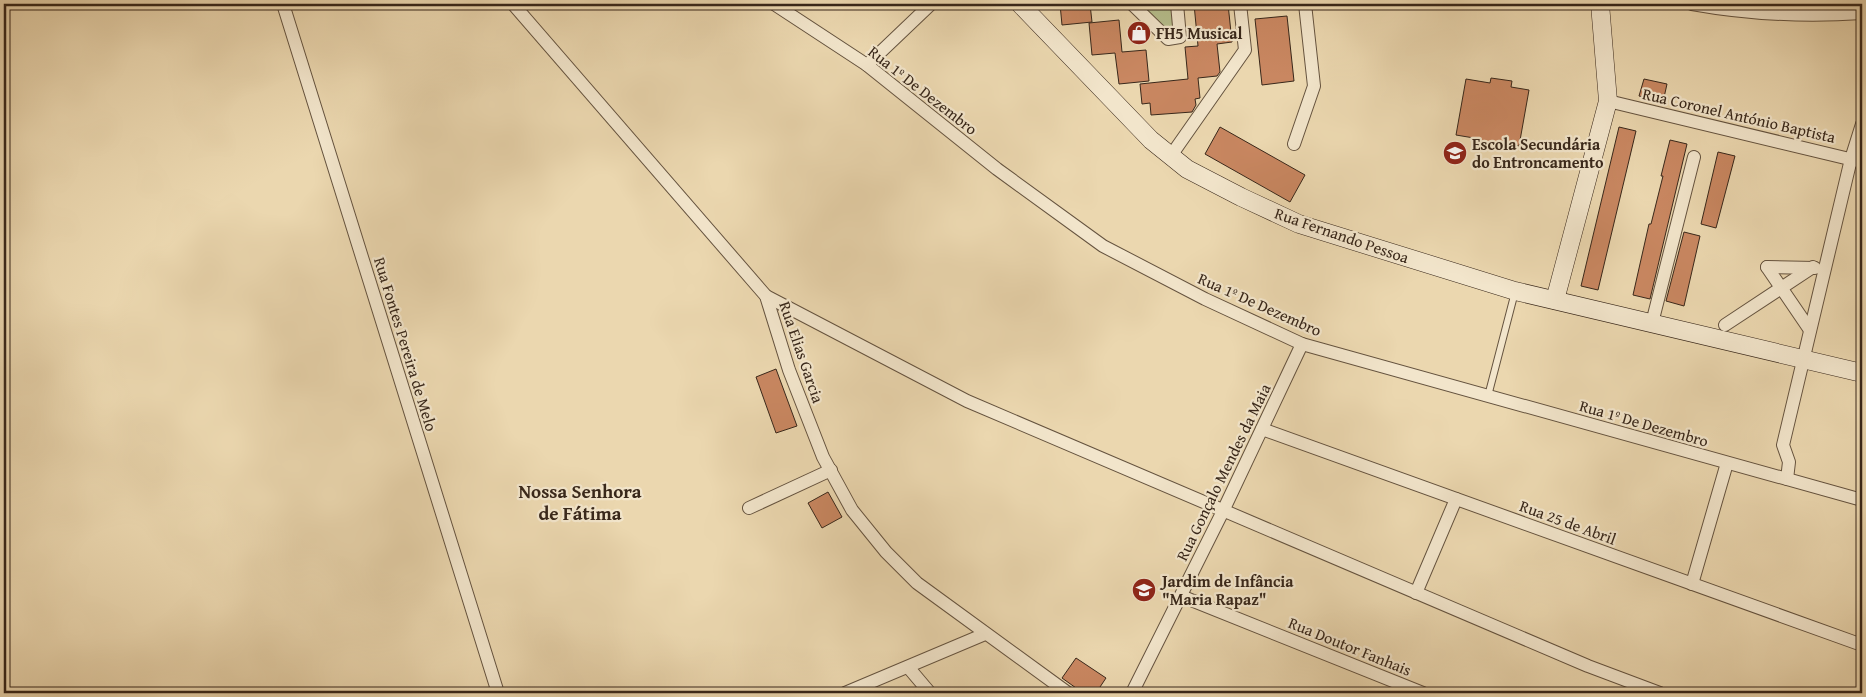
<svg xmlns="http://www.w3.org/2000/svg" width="1866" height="697" font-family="'Gentium Book Plus',serif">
<rect width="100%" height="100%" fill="#ebd7af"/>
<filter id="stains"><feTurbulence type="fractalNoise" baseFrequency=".004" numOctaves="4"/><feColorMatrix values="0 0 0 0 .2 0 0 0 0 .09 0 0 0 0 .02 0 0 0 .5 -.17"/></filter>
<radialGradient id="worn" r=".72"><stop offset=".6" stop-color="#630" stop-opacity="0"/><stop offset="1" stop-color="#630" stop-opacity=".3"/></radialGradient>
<path fill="#b6be8c" stroke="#777253" d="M1135,4H1174L1177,33L1166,34Z"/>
<g fill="#c98761" stroke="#38271a">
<path d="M1060,4H1090L1092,22L1062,25Z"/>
<path d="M1194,4H1228L1232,42L1217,44L1220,72L1217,76L1198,78L1200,98L1195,99L1196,105L1192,112L1151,115L1150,103L1142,104L1140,84L1188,79L1185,47L1198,46Z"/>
<path d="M1287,16L1294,81L1262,85L1255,19Z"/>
<path d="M1119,20L1122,52L1146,50L1149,81L1119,84L1115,53L1092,55L1089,23Z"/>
<path d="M1491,78L1512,81L1511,87L1529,90L1519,146L1501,143L1499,151L1479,147L1480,139L1456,135L1466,79L1490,83Z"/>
<path d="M1644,79L1667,84L1663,102L1639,96Z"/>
<path d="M1220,127L1305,175L1290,202L1205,154Z"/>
<path d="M1619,127L1636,131L1598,290L1581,286Z"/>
<path d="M1670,140L1687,144L1650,299L1633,295L1649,224H1651L1663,176H1661Z"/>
<path d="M1718,152L1735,156L1716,228L1701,224Z"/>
<path d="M1684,232L1700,236L1684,306L1666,301Z"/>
<path d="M776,369L797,426L776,433L756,377Z"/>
<path d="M828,492L842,517L822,528L808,503Z"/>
<path d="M1076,658L1106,678L1096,693H1083L1062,678Z"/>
</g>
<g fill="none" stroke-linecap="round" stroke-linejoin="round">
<g stroke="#65533f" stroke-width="8">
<path id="lane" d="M1488,396L1515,292"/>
</g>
<g stroke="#65533f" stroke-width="14">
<g id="street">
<path d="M283,4L498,693"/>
<path d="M513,4L766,296L789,370L823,457L852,510L886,552L917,583L1068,693"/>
<path d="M774,4L867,65L997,169L1103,246L1205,299L1302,344L1862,500"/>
<path d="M1132,4L1168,39L1180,37L1177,4"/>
<path d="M1692,4C1748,14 1806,17 1862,13"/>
<path d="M867,65L931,4"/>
<path d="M1608,101L1862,162"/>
<path d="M1294,144L1314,86L1305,4"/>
<path d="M1170,157L1245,50L1240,4"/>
<path d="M1767,267L1810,330"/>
<path d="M1767,267L1815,268"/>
<path d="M766,296L967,401L1588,666L1660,693"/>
<path d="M1652,323L1694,157"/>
<path d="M1725,325L1813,267"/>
<path d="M1262,429L1862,645"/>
<path d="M1787,479L1789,462L1783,445L1851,159L1862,124"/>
<path d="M749,508L831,470"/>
<path d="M1692,584L1727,463"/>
<path d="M1416,593L1456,499"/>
<path d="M1181,596L1423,693"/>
<path d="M908,667L930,693"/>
<path d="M845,693L985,634"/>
<path d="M1132,693L1224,509L1302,344"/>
</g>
</g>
<g stroke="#38271a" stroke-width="19">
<g id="secondary">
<path d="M1020,4L1151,140L1187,169L1241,197L1299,224L1515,291L1862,373"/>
<path d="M1555,300L1608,101L1600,4"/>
</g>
</g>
<use href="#lane" stroke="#f2e5cb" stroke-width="6"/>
<use href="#street" stroke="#f2e5cb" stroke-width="12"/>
<use href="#secondary" stroke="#f2e5cb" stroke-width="18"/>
</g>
<defs>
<g id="shop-disc" transform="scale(1.25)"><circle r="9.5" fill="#8f2418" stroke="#f2e5cb"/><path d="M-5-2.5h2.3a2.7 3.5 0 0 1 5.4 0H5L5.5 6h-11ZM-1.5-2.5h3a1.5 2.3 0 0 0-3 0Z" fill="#fff"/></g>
<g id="school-disc" transform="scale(1.25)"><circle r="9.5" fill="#8f2418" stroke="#f2e5cb"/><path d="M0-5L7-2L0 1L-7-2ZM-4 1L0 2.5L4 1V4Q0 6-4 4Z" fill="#fff"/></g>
</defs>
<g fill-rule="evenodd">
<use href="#shop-disc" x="1139" y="33"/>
<use href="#school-disc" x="1455" y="153"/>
<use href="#school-disc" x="1144" y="590"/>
</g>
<g text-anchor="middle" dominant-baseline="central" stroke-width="4.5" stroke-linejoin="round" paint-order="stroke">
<g font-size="16" font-weight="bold" fill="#38271a" stroke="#f2e5cb" text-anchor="start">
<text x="1156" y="33">FH5 Musical</text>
<text x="1472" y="144">Escola Secundária<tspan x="1472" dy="18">do Entroncamento</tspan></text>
<text x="1162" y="581">Jardim de Infância<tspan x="1162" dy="18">"Maria Rapaz"</tspan></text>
</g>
<g font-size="16" fill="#38271a" stroke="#f2e5cb">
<text transform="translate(923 90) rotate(38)">Rua 1º De Dezembro</text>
<text transform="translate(1739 115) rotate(13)">Rua Coronel António Baptista</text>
<text transform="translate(1342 235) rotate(19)">Rua Fernando Pessoa</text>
<text transform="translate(1260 304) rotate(24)">Rua 1º De Dezembro</text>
<text transform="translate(406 344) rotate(73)">Rua Fontes Pereira de Melo</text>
<text transform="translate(802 352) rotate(71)">Rua Elias Garcia</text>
<text transform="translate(1644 423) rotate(16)">Rua 1º De Dezembro</text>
<text transform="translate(1223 472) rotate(-64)">Rua Gonçalo Mendes da Maia</text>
<text transform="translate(1568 522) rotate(20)">Rua 25 de Abril</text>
<text transform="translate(1350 646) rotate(22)">Rua Doutor Fanhais</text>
</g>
<g font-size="19" font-weight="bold" fill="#38271a" stroke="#f2e5cb">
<text x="580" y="491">Nossa Senhora<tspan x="580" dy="22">de Fátima</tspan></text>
</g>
</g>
<rect width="1866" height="697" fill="none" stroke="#ebd7af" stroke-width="20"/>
<rect x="5" y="5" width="1856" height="687" fill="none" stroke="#38271a" stroke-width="2.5"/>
<rect x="10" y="10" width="1846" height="677" fill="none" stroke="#38271a"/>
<rect width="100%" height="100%" filter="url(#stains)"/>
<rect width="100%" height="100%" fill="url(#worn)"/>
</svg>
